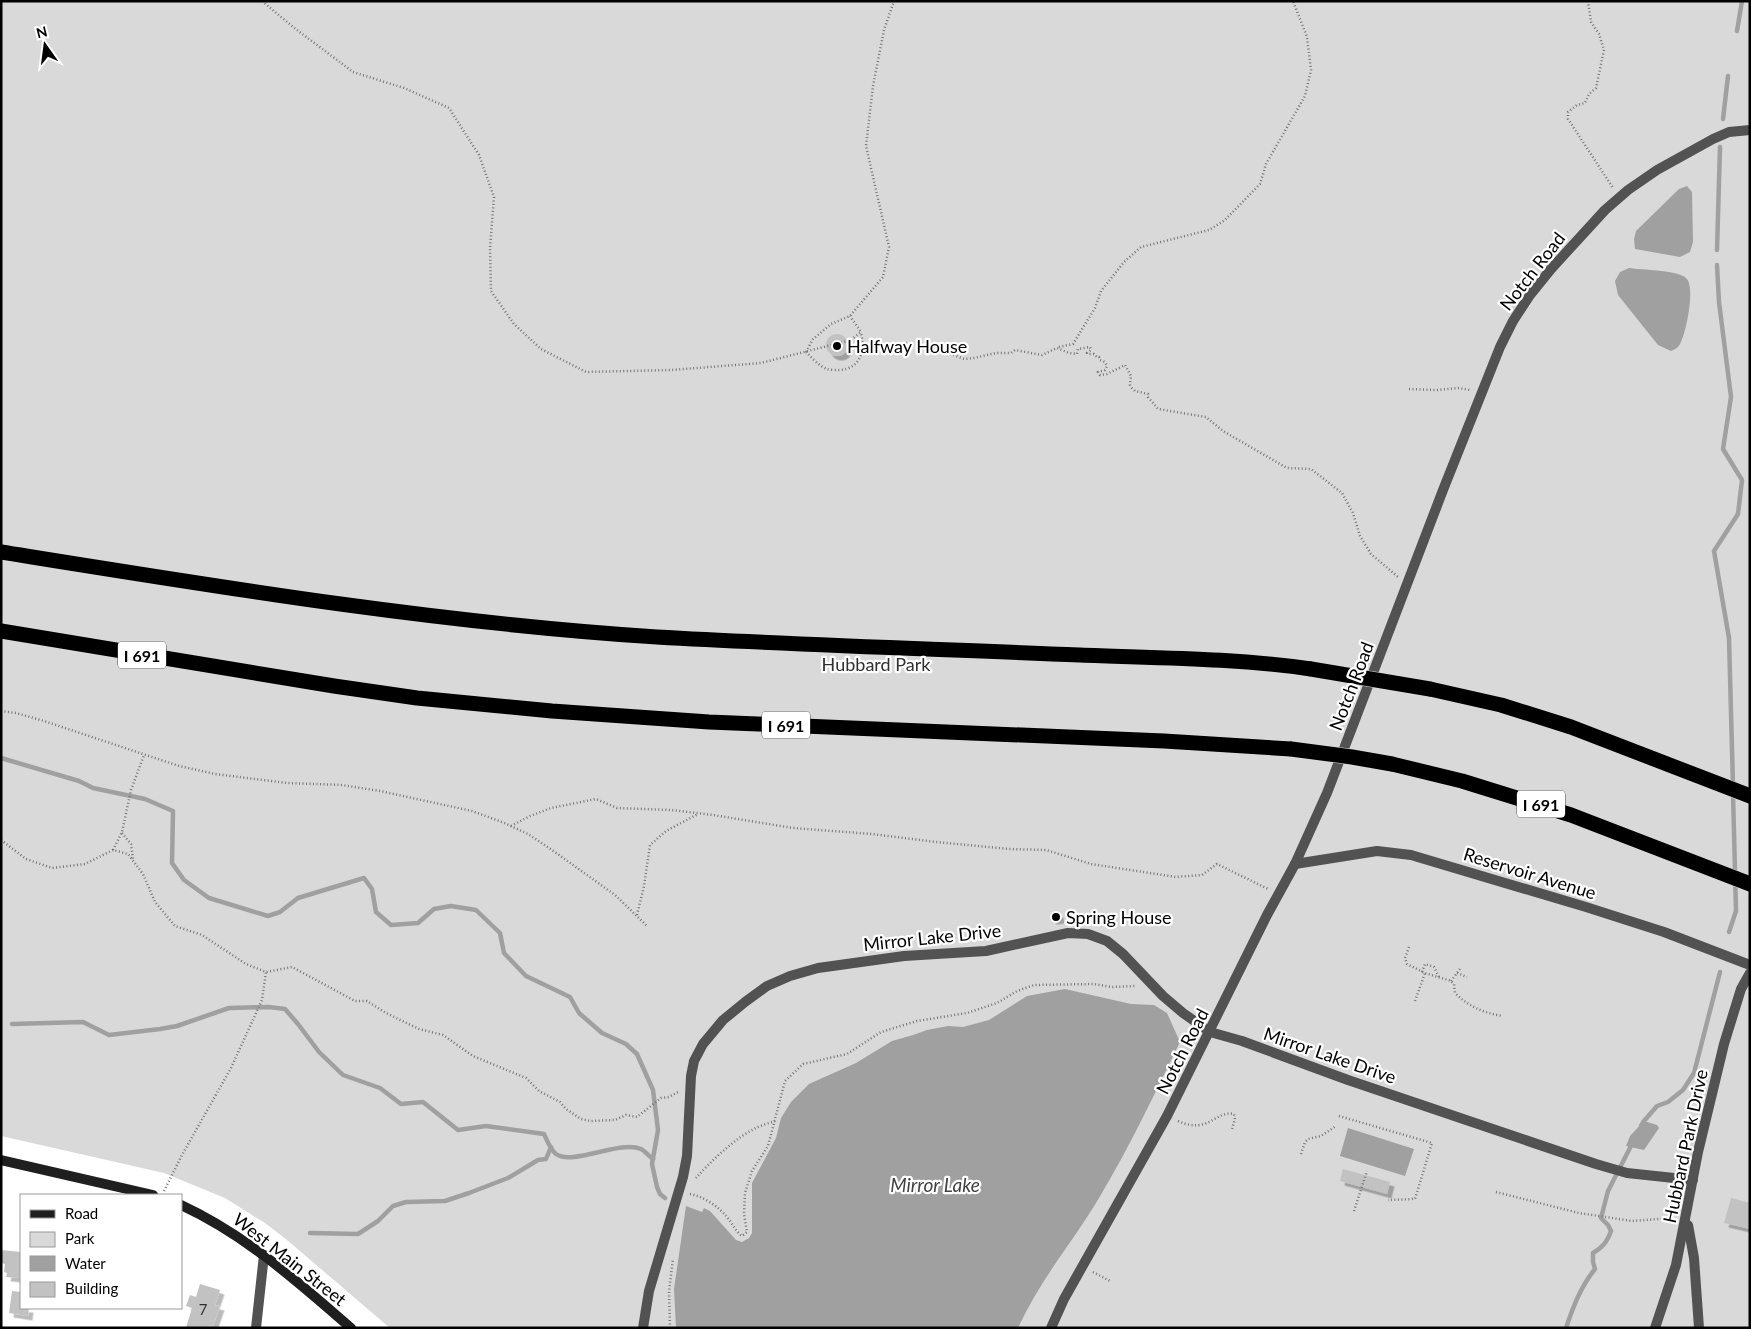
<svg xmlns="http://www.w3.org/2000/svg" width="1751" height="1329" font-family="Lato,sans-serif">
<defs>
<filter id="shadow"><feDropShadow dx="4.5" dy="4.5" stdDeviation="0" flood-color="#0004"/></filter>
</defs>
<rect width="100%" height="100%" fill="#fff"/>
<path fill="#d9d9d9" d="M1,1H1750V1328H390L287,1240L265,1223L225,1198L164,1173L1,1136Z"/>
<g fill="#a0a0a0">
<path d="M1687,186L1692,192L1693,242L1690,252L1680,257L1635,249L1634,239L1636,231L1679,189Z"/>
<path d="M1629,268C1642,270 1677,270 1686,278C1696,286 1686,334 1680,344C1678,348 1675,349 1671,351L1658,345L1618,295L1615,281L1620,272Z"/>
<path d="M1065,989L1131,1004L1154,1005L1167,1013L1180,1042C1154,1095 1129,1148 1099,1198C1072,1243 1040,1280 1018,1328H676L674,1289L686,1206L702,1212L704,1208L710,1211L736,1240L742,1242L749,1238L752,1233V1183L776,1138L781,1118L791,1102L809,1084L856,1063L892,1041L913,1035L927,1030L948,1026L963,1027L989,1020L1027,996Z"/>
<path d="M1644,1121L1657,1125L1659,1128L1644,1150L1626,1146L1630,1136Z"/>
<path d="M1348,1128L1414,1149L1405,1176L1340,1156Z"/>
</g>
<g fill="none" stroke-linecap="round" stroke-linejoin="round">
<g stroke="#a0a0a0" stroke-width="4.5">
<path d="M1737,31L1742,1"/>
<path d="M1723,119L1728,76"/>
<path d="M1717,250L1720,147"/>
<path d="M1717,265L1719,302L1731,397L1723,449L1742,480L1738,514L1714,551L1729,638L1733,786"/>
<path d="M1,758L79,781L93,788L145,799L173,811L172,863L184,880L209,898L268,916L280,912L298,898L364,878L372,889L376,912L391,925L418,923L434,909L451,906L476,910L500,933L504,953L526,976L570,997L579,1013L602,1033L626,1044L637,1054L653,1090L658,1130L652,1164L657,1187L660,1194L665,1198"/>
<path d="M1729,932L1736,911L1733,793"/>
<path d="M12,1024L83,1022L109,1035L160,1029L177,1026L229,1008L269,1007L285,1009L298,1024L319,1052L343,1075L380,1088L401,1104L423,1102L458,1130L486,1126L544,1134C547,1140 550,1149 556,1154C572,1166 620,1140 641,1149C645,1151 649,1156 653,1159"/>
<path d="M1641,1126L1644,1121L1657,1106L1668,1102L1683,1090L1694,1073L1720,972"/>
<path d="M310,1233L358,1234L378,1221L393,1206L406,1202L445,1201L469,1193L508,1178L538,1160L546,1159L551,1147"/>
<path d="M1566,1328C1573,1307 1581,1286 1595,1269L1593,1262V1253C1603,1247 1607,1242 1611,1231L1608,1225L1601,1218L1608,1191L1633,1142"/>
</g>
</g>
<g fill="#c2c2c2" filter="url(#shadow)">
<circle cx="837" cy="345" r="11"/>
<path d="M1059,913L1060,919L1052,920L1051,914Z"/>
<path d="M1343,1169L1390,1182L1387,1194L1340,1181Z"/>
<path d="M1731,1198L1750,1203V1229L1724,1223Z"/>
<path d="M1,1250L21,1252V1275H20L19,1278L6,1277L7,1273L4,1272L5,1264L1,1263Z"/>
<path d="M200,1284L220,1290L215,1305L220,1306L213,1326L209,1325L208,1328H186L192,1308L186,1306L190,1295L196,1297Z"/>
<path d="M12,1291L21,1292V1308H29L28,1316L9,1313Z"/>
</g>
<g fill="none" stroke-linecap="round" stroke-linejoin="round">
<g stroke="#dbdbdb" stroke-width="16">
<g id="motorway">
<path d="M1,552C219,587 437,623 657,637C798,645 939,649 1080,655C1157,658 1235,658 1311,669"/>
<path d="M1,631L334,686L417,698L552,711L709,722L1164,741L1291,749"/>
<path d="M1430,689L1501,705L1571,727L1750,796"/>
<path d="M1392,764L1462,781L1571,815L1750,884"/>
</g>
</g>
<g stroke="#747474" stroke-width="2.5" stroke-dasharray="1 2.5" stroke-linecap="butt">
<path d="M262,1L293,27L353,72L404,88L449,108L479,155L494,197L490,248L491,291L514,324L541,349L586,372L671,370L761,363L851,340L861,332L850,316"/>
<path d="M1588,1L1591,22L1599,34L1604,50L1596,88L1589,94L1585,103L1577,105L1568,112V119L1613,188"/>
<path d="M864,346L908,343L935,348L964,359L974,358L996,353H1011L1015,350L1042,355L1057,348L1069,353L1077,354L1078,349L1090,347L1091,350L1087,353L1089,354H1094L1097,357H1099L1100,360L1105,362L1107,366L1105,370L1098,372L1100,375L1107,374L1125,365L1131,376L1130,385L1132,388L1135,391L1148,394V397L1158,409L1206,417L1223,431L1287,468L1311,469L1342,493L1353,513L1360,536L1371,554L1398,577"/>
<path d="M1059,347L1073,344L1095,308L1101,291L1124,262L1141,247L1209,230L1225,220L1260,184L1266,164L1305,96L1311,70L1307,37L1293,1"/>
<path d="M806,352L813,339L831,324L850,316L883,277L889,247L866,146L873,86L884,30L894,1"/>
<path d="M806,352C812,358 819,366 827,369C830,370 835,370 839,370C861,369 865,350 861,333"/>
<path d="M1409,389L1437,390L1459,388L1470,390"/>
<path d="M1,711L16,713L44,721L179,766L215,774L287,783L342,785L380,791L472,811L502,822L528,834L552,850L615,895L647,926"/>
<path d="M511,826L530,816L551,808L596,799L617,808L672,810L713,815L793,828L872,834L936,842L1009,849L1046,850L1091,864L1176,877L1202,875L1217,864L1268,889"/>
<path d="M122,833L131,844L133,859"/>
<path d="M1,840L26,859L52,868L85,864L113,850L128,854L143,874L155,902L175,926L202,935L246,964L266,972L292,967L355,1001H367L386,1013L419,1029L443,1035L473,1056L526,1078L539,1091L560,1102L566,1109L581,1119L591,1121L615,1120L626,1115L637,1117L661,1098L669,1097L678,1092"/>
<path d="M113,850L122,832L131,790L144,755"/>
<path d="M637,915L644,886L650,845L666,831L698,814"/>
<path d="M1409,947L1405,958L1407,964L1425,973L1451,981L1454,984L1455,993C1469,1007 1484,1013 1503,1016"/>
<path d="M1422,972L1425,964L1434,967L1439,977"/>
<path d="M1457,973L1467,977"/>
<path d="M1451,981L1460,969"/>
<path d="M1415,1001L1425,973"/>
<path d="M1339,1116L1432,1143L1415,1199L1388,1200"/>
<path d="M1178,1121C1209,1135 1215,1110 1234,1114L1235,1119L1232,1129"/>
<path d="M1301,1154L1305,1142L1308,1139L1321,1136L1336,1126"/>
<path d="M696,1178C711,1161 735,1138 756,1128C762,1125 769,1123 775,1121"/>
<path d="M164,1191L182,1155L231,1068L262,1000L266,972"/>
<path d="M1496,1192L1579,1213L1632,1221L1672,1218"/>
<path d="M690,1194C703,1196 719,1207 727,1217C733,1224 735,1231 742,1236L747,1232L744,1214L745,1193L752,1171L768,1146L785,1081L803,1064L847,1054L881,1032L917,1021L967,1013L997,1003L1017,991L1034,985L1094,984L1112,987L1135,986"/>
<path d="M1354,1211L1367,1171"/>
<path d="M1093,1272L1110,1281"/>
<path d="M670,1328L669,1291L673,1259"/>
</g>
<g stroke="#525252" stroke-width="10">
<path d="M1295,864L1377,851L1411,855L1586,907L1664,932L1750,965"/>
<path d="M1688,1225L1694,1258L1699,1328"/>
<path d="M256,1328L264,1255"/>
<path d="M643,1328L649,1291L683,1177L687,1156L691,1076L694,1061L703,1044L723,1020L745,1002L767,986L790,976L818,968L904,956L986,951L1068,933L1088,934L1107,941L1123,954L1163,996L1183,1013L1210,1032L1242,1041L1348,1080L1596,1164L1627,1173L1693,1180"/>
<path d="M1051,1328L1064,1299L1167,1116L1267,915L1295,864L1327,793L1443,490L1500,347L1513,321L1530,295L1551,269L1605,210L1628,190L1657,170L1713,139L1729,132L1750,130"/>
<path d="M1655,1328L1676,1265L1698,1152L1724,1044L1741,989L1750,973"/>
</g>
<g stroke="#1f1f1f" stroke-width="10">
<path d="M1,1160L153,1195"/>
<path d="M181,1205C246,1235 298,1282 351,1328"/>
</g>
<use href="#motorway" stroke="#000" stroke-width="15"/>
<g stroke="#dbdbdb" stroke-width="16" stroke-linecap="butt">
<g id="motorway-bridge">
<path d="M1311,669L1430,689"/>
<path d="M1291,749L1352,757L1392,764"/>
</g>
</g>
<use href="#motorway-bridge" stroke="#000" stroke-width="15"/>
</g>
<g fill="#000" stroke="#fff" stroke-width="2">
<circle cx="837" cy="346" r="5"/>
<circle cx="1056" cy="917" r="5"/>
</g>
<g text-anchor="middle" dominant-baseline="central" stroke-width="4.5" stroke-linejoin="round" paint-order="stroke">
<g font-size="15" fill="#303030">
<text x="203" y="1309">7</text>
</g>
<g fill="#fff" stroke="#4c4c4c" stroke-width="1">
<rect x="118" y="641.5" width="48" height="27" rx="4"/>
<rect x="762" y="711.5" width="48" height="27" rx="4"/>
<rect x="1517" y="790.5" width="48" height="27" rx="4"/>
</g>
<g font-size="16" font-weight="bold" fill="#000">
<text x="142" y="655">I 691</text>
<text x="786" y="725">I 691</text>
<text x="1541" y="804">I 691</text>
</g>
<g font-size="18" fill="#000" stroke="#fff">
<text transform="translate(1532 271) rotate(-52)">Notch Road</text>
<text transform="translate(1351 686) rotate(-69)">Notch Road</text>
<text transform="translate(1530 873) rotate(17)">Reservoir Avenue</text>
<text transform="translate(932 937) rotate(-6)">Mirror Lake Drive</text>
<text transform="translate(1182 1051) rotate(-63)">Notch Road</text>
<text transform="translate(1330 1055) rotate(19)">Mirror Lake Drive</text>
<text transform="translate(1685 1146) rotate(-78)">Hubbard Park Drive</text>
<text transform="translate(290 1259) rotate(38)">West Main Street</text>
</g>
<g font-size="18" fill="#000" stroke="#fff" text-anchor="start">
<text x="847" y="346">Halfway House</text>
<text x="1066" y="917">Spring House</text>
</g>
<g font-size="18" fill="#303030" stroke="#fff">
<text x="876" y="664">Hubbard Park</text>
</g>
<g font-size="19" font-style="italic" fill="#414141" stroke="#fff">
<text x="935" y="1184">Mirror Lake</text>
</g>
</g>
<rect width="1751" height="1329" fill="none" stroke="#000000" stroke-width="5"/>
<rect x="20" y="1194" width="162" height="115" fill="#ffffff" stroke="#999999"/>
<rect x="30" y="1210" width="25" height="8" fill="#1f1f1f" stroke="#999999"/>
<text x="65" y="1219" font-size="15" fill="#000000">Road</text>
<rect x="30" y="1232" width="25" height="15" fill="#d9d9d9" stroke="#999999"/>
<text x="65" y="1244" font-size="15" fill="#000000">Park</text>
<rect x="30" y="1256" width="25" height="15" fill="#a0a0a0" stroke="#999999"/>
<text x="65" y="1269" font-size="15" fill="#000000">Water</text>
<rect x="30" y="1282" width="25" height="15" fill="#c2c2c2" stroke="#999999"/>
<text x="65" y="1294" font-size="15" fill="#000000">Building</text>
<g transform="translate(45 45) rotate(346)" stroke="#ffffff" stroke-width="4" paint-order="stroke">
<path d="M0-4L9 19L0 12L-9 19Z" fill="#000000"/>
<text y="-8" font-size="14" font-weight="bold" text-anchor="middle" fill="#000000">N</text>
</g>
</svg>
